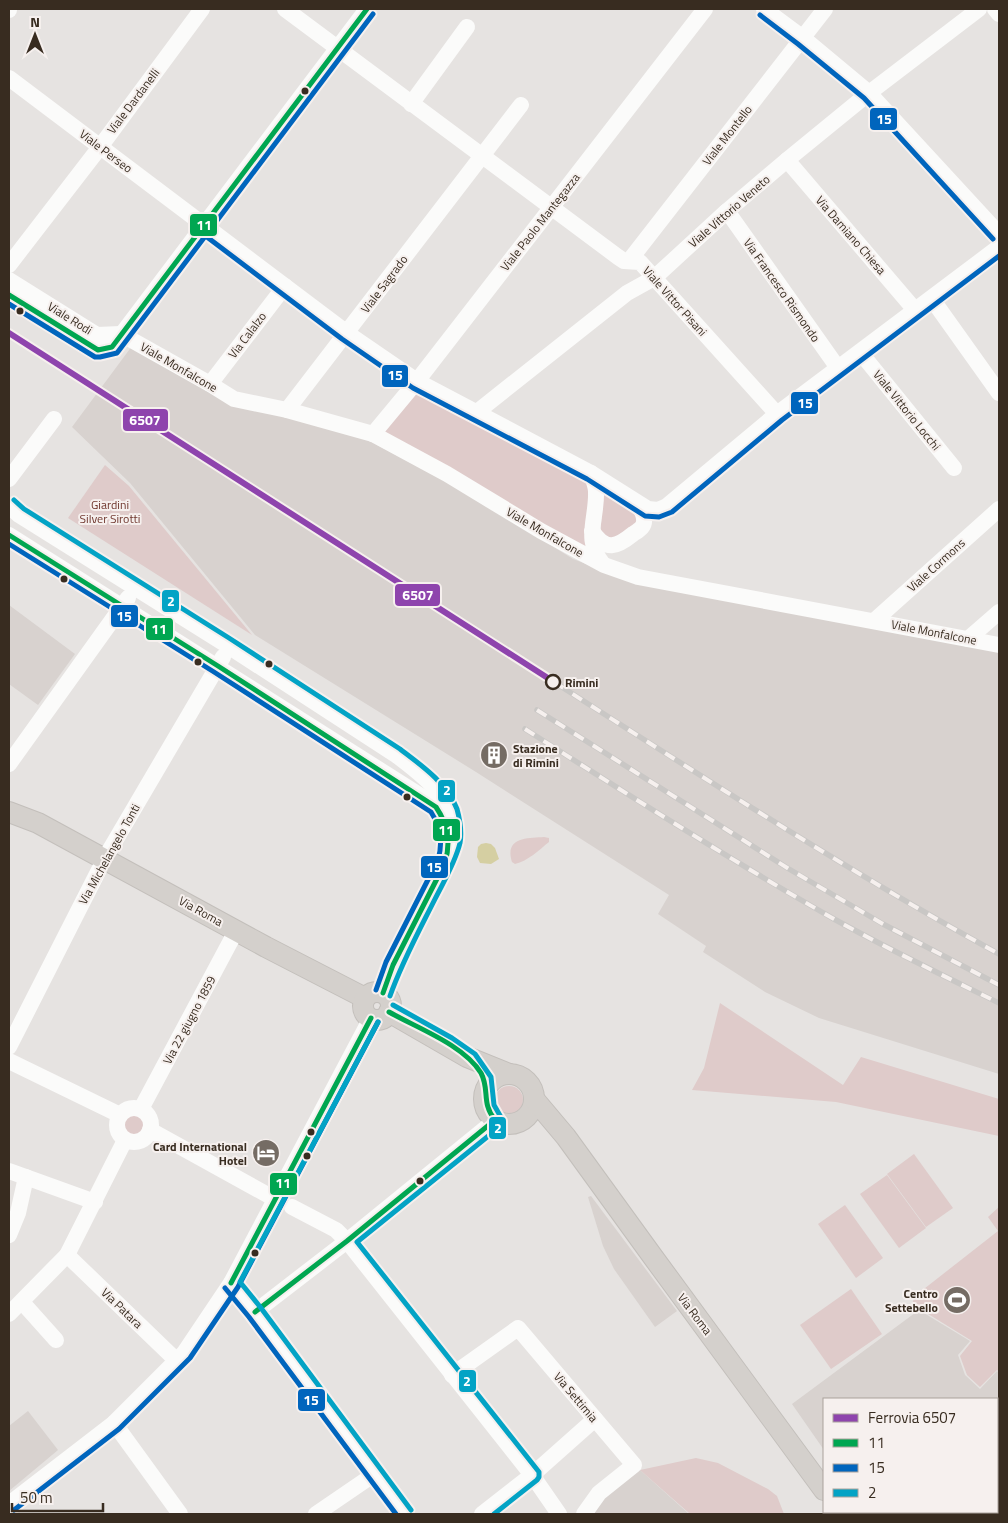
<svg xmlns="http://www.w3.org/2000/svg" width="1008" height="1523" font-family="'Titillium Web',sans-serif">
<rect width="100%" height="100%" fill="#e6e3e1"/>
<g fill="#d8d2cf">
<path d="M132,346L237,405L360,436L473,496L573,559L639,584L999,650V1074L819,1018L765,992L703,952L706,946L658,914L669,895L476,772L255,635L130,483L72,427Z"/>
<path d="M9,605L75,654L38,705L9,684Z"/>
<path d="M591,1196L677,1311L655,1327L614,1269L603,1246L588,1197Z"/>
<path d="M919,1310L970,1341L958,1355L965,1375L980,1389L997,1371L999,1373V1398L997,1400L824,1399V1450L792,1404Z"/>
<path d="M28,1411L58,1450L9,1491V1426Z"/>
<path d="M640,1470L689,1514H592L603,1496Z"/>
</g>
<g fill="#dfcbca">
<path d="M418,387L587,475L592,491L586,550L379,433Z"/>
<path d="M105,465L129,486L252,635L68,518Z"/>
<path d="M604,490L628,499L640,520L617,542L600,536Z"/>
<path d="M544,837L549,838V842C539,850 528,861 515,864L512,862C504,837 528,838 544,837Z"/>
<path d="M720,1003L843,1085L861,1057L999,1099V1136L836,1102L692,1090L704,1068Z"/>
<circle cx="509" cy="1100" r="14"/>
<circle cx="134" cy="1124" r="12"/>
<path d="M914,1154L953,1208L926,1227L887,1174Z"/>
<path d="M887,1175L926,1228L899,1248L860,1194Z"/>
<path d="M845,1205L883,1258L856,1278L818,1224Z"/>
<path d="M999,1207V1372L997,1370L980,1387L967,1375L960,1356L972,1341L912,1304L915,1296L998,1231L988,1217Z"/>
<path d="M851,1289L882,1334L831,1369L800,1325Z"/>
<path d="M696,1458L718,1463L768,1489L777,1496L784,1514H690L640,1470Z"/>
</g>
<path fill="#d5cfa2" d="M486,843L491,844L495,848L499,859L491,864L480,863L477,857L478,847L481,844Z"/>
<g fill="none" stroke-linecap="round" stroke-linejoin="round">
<g stroke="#c3bfbb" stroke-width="22">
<g id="major">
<path d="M9,812L38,823L266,947L365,998"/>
<circle cx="377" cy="1006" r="14"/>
<path d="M389,1012L467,1057L509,1074"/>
<circle cx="509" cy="1099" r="25"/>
<path d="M534,1099L566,1137L653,1257L824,1490"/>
<path d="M840,1512L841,1514"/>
</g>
</g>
<g stroke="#fbfbfa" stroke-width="16">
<path d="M285,9L618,257L624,261L640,262L777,414"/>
<path d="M764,9L803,38L869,93L999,234"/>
<path d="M995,9L999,14"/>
<path d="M9,10V9"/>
<path d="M9,78L347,333L417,381L591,473L648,509L658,510L667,506L777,414L999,247"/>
<path d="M411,104L467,27"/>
<path d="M787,160L915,310"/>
<path d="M727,211L838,368"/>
<path d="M629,261L825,9"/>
<path d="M9,265L100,147L202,9"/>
<path d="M9,280L97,335L121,334"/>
<path d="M9,295L98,350L112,347L367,9"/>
<path d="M932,299L999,393"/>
<path d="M121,334L210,384L234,399L287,410L373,434L447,474L541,531L604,565L638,577L999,645"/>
<path d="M860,352L954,468"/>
<path d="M210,384L285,286"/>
<path d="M287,410L521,105"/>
<path d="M477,412L627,293L654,278L727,211L787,160L869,93L979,9"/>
<path d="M373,434L417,381L705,9"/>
<path d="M591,473C593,479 596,486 596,492C597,519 583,540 603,564"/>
<path d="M9,479L54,419"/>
<path d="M9,506L19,515L225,644L396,755C422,775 457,799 453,837C452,846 448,855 445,863L393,965L383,993"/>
<path d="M592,531C606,552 617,547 633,534C639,530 645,527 644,519C644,512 639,507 636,502"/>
<path d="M9,535L424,798L436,807L446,823"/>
<path d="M874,621L999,509"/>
<path d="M968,639L999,612"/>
<path d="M9,764L128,598"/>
<path d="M9,1047L105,858L223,657"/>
<path d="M9,1061L120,1115"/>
<circle cx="134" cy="1125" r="17"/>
<path d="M141,1109L236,931"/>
<path d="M150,1130L275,1199"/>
<path d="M9,1171L95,1202"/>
<path d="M292,1207L336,1230L347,1241L532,1475L559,1514"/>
<path d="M9,1235L18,1213L26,1177"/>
<path d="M67,1255L177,1361"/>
<path d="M231,1283L255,1312L405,1514"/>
<path d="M22,1302L56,1340"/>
<path d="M255,1312L347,1241L492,1123L495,1120"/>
<path d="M9,1314L67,1255L125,1140"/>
<path d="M452,1375L518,1328L634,1465L599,1493L584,1514"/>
<path d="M114,1423L180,1514"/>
<path d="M9,1504L114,1423L184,1353L231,1283L371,1018"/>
<path d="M316,1514L376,1473"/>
<path d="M482,1514L532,1475L595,1419"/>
</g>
<use href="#major" stroke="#d4d0cc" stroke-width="20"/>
<g stroke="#c9c7c5" stroke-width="5.5">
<g id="rail">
<path d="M554,682C701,776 846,870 999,954"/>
<path d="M537,710L789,869L883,924L999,985"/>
<path d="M525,729C627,794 729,859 834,919C888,949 944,976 999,1003"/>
</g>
</g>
<use href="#rail" stroke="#f6f0ee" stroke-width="4" stroke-dasharray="11" stroke-linecap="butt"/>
<g stroke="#f6f0ee" stroke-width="9">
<g id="bus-1">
<path d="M9,295L98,350L112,347L367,9"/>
<path d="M9,535L218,666L436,807C448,825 451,842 445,863L393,965L383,993"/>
<path d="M389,1012C417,1028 464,1045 481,1073C490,1090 481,1103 495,1120"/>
<path d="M231,1283L371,1018"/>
<path d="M255,1312L347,1241L495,1120"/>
</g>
</g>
<g stroke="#f6f0ee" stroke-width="9">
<g id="bus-2">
<path d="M760,15L798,44L864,98L993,239"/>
<path d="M199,231L342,339L413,388L587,479L645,516L659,517L672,512L782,420L999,256"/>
<path d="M9,304L95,357H100L117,353L373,14"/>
<path d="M9,544L214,672L431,812C441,828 443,842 438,860L386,962L376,990"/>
<path d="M225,1288L249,1317L396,1514"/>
<path d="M14,1510L119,1429L190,1358L238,1287L378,1022"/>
</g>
</g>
<g stroke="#f6f0ee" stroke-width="9">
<g id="bus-3">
<path d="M14,500L24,509L229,638L400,749C421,765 447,783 457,809C460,820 462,832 460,843C455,863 444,881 435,899C419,931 402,962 390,996"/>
<path d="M393,1005L452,1038L475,1054L491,1077L494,1105L502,1119V1124L497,1129L357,1242L539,1472V1477L537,1480L494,1514"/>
<path d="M378,1022L240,1282L261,1308L411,1510"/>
</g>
</g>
<use href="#bus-1" stroke="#00a651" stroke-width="5"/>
<use href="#bus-2" stroke="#0065bd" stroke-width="5"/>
<use href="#bus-3" stroke="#03a3c5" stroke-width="5"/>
<g stroke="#f6f0ee" stroke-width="10">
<path id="rail-1" d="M9,333L554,682"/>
</g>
<use href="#rail-1" stroke="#8e44ad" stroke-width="6"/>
</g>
<defs>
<g id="building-disc" transform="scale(1.4375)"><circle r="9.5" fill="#756c64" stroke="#f6f0ee"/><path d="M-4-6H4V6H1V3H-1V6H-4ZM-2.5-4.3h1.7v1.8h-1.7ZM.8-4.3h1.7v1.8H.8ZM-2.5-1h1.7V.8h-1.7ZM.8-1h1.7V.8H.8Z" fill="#fff"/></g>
<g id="hotel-disc" transform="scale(1.4375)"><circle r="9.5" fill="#756c64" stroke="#f6f0ee"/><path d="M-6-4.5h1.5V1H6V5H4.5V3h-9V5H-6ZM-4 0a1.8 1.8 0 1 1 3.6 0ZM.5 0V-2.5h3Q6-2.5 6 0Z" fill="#fff"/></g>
<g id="stadium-disc" transform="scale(1.4375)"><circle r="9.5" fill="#756c64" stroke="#f6f0ee"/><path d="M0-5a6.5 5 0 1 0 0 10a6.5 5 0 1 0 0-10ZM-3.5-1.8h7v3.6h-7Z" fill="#fff"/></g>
</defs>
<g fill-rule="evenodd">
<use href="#building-disc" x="494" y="755"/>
<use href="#hotel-disc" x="266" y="1153"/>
<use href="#stadium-disc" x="957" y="1300"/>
</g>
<g fill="#382c20" stroke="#f6f0ee" stroke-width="2">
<circle cx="305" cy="91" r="4.5"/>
<circle cx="20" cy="311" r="4.5"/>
<circle cx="64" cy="579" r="4.5"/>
<circle cx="198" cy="662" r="4.5"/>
<circle cx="269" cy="664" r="4.5"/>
<circle cx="407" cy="797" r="4.5"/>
<circle cx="311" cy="1132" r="4.5"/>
<circle cx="307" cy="1156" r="4.5"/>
<circle cx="420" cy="1181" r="4.5"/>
<circle cx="255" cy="1253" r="4.5"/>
</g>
<circle fill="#f6f0ee" stroke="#382c20" stroke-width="2.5" cx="553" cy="682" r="7"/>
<g text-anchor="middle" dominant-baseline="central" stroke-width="4" stroke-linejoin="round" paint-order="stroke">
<g font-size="12" fill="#382c20" stroke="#f6f0ee">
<text transform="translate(133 101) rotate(-53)">Viale Dardanelli</text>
<text transform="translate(727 135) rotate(-52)">Viale Montello</text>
<text transform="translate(106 151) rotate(37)">Viale Perseo</text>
<text transform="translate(729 211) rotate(-41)">Viale Vittorio Veneto</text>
<text transform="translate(540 222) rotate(-52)">Viale Paolo Mantegazza</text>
<text transform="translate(851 235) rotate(49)">Via Damiano Chiesa</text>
<text transform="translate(384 284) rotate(-53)">Viale Sagrado</text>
<text transform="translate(782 290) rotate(55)">Via Francesco Rismondo</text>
<text transform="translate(675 301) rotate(48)">Viale Vittor Pisani</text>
<text transform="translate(70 318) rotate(32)">Viale Rodi</text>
<text transform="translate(247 335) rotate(-53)">Via Calalzo</text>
<text transform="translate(179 367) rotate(30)">Viale Monfalcone</text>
<text transform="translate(907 410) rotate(51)">Viale Vittorio Locchi</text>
<text transform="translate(545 532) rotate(30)">Viale Monfalcone</text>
<text transform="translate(936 565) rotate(-42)">Viale Cormons</text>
<text transform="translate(934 632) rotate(11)">Viale Monfalcone</text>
<text transform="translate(109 854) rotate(-61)">Via Michelangelo Tonti</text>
<text transform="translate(201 911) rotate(29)">Via Roma</text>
<text transform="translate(189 1020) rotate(-62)">Via 22 giugno 1859</text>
<text transform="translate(122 1308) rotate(44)">Via Patara</text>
<text transform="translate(695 1314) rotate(53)">Via Roma</text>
<text transform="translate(576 1397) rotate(50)">Via Settimia</text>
</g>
<g font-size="12" fill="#6e352c" stroke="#f6f0ee">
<text x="110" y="504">Giardini<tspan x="110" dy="14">Silver Sirotti</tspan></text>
</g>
<g font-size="12" font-weight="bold" fill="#382c20" stroke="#f6f0ee" text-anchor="start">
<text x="565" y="682">Rimini</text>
</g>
<g font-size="12" font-weight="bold" fill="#382c20" stroke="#f6f0ee" text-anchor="end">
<text x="513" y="748" text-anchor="start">Stazione<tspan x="513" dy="14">di Rimini</tspan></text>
<text x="247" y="1146">Card International<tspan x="247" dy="14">Hotel</tspan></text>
<text x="938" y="1293">Centro<tspan x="938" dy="14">Settebello</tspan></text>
</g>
</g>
<g stroke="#f6f0ee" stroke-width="2">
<rect x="869" y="107" width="29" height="24" rx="5" fill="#0065bd"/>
<rect x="189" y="213" width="29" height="24" rx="5" fill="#00a651"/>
<rect x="381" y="364" width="28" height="24" rx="5" fill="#0065bd"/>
<rect x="790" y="391" width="29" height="24" rx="5" fill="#0065bd"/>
<rect x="122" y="408" width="47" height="24" rx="5" fill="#8e44ad"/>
<rect x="394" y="583" width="47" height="24" rx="5" fill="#8e44ad"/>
<rect x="161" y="589" width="19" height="24" rx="5" fill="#03a3c5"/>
<rect x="110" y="604" width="29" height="24" rx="5" fill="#0065bd"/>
<rect x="145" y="617" width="29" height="24" rx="5" fill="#00a651"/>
<rect x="437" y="779" width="19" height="24" rx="5" fill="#03a3c5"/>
<rect x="432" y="818" width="29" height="24" rx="5" fill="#00a651"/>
<rect x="420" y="855" width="29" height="24" rx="5" fill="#0065bd"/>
<rect x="488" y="1116" width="19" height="24" rx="5" fill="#03a3c5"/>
<rect x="269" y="1172" width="29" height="24" rx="5" fill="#00a651"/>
<rect x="458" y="1369" width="19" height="24" rx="5" fill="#03a3c5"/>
<rect x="297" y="1388" width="29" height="24" rx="5" fill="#0065bd"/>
</g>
<g font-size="14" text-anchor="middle" font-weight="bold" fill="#fff">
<text x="884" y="124">15</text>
<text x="204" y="230">11</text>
<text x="395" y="380">15</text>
<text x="805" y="408">15</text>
<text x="145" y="425">6507</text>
<text x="418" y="600">6507</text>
<text x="171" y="606">2</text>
<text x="124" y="621">15</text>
<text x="159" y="634">11</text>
<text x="447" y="795">2</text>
<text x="446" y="835">11</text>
<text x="434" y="872">15</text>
<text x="498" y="1133">2</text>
<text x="283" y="1188">11</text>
<text x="467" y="1386">2</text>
<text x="311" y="1405">15</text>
</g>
<rect width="1008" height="1523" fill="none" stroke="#382c20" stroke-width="20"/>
<rect x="823" y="1398" width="175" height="115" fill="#f6f0ee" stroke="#aaa29c"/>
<rect x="833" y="1414" width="25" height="8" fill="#8e44ad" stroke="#aaa29c"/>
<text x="868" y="1423" font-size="15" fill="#382c20">Ferrovia 6507</text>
<rect x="833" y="1439" width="25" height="8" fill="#00a651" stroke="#aaa29c"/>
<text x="868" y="1448" font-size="15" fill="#382c20">11</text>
<rect x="833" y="1464" width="25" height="8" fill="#0065bd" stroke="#aaa29c"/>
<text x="868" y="1473" font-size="15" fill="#382c20">15</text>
<rect x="833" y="1489" width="25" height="8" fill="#03a3c5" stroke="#aaa29c"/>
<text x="868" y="1498" font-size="15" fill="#382c20">2</text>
<g transform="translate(35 35)" stroke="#f6f0ee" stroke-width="4" paint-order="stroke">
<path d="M0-4L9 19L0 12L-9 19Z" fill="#382c20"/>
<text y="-8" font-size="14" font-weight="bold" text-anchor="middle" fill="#382c20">N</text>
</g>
<path d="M12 1503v8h91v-8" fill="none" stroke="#382c20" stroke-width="2.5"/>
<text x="20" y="1503" font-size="15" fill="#382c20" stroke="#f6f0ee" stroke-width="4" paint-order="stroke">50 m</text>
</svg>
